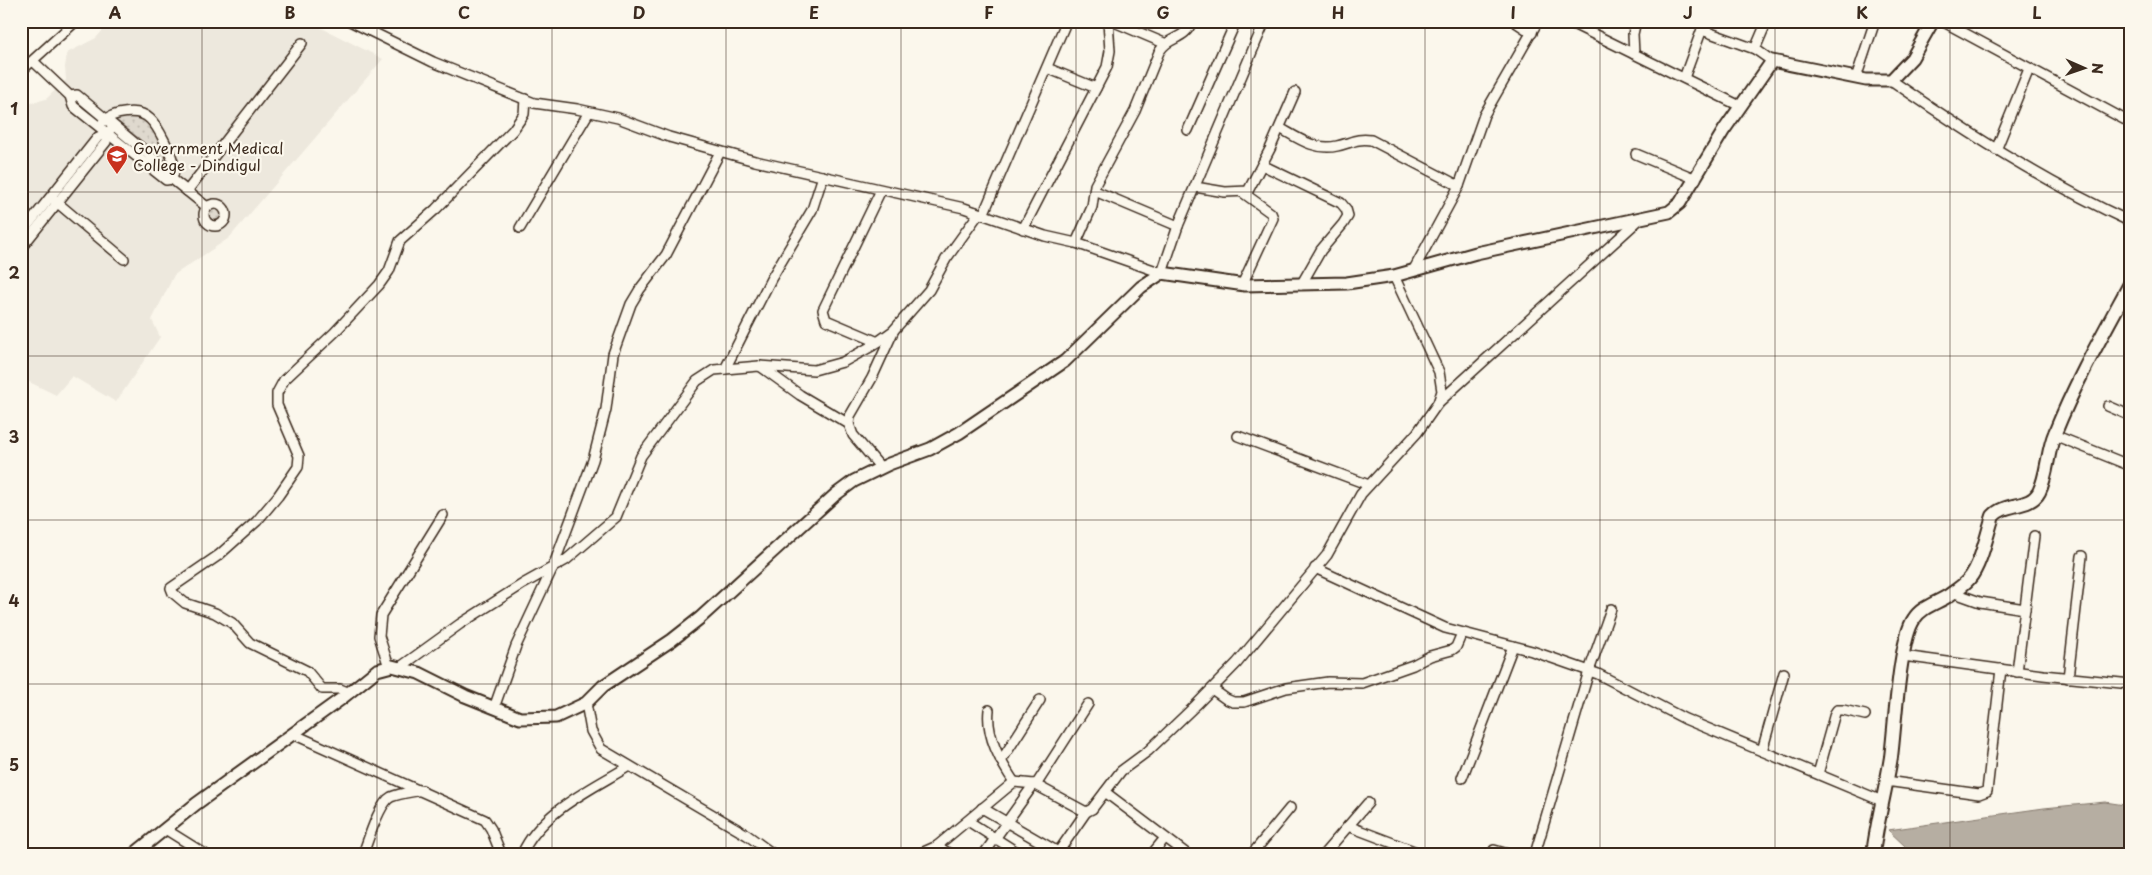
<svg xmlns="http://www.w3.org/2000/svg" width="2152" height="875" font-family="'Playpen Sans',sans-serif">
<defs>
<pattern id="grass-dots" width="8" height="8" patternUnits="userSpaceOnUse" patternTransform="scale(1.25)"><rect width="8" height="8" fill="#dfd9ce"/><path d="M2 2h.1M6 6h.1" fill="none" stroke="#c0bab0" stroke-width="1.8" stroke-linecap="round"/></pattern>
</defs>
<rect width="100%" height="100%" fill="#fbf7ec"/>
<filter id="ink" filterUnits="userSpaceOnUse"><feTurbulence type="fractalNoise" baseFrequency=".02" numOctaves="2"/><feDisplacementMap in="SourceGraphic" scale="10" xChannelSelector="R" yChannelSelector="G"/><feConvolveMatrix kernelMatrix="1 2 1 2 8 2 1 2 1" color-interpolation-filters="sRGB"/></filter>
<g filter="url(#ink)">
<path fill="#ede8dd" d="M111,21H308L383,59L229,238L174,275L152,320L160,337L116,402L72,376L56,395L21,378V116L31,103L46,99L66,80L65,67L67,53L96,38Z"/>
<g fill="url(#grass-dots)" stroke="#8d8276">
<path d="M122,117C127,117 133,116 138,118C154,123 165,148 169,163L115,119Z"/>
<circle cx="215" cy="214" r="6"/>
</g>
<path fill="#b6aea2" stroke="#85796d" d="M2105,802L2131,806V854H1905L1906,847L1888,830L2044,808Z"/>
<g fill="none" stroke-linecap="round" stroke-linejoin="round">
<g stroke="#3b2a1e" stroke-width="12">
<g id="minor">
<path d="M350,21L433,62L534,103L577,109L618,118L669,137L755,161L964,208L1045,236L1076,243L1162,273L1178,226L1265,21"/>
<path d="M1112,21L1164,43"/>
<path d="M1514,21L1532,33"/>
<path d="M1567,21L1740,106"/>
<path d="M1767,21L1755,49L1772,61"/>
<path d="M1942,21L2131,123"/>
<path d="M1702,30L1755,49"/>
<path d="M1634,54L1633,34L1636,21"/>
<path d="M33,61L70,96L77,95L172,174V179L166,180L73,106L70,96"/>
<path d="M1047,68L1096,88"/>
<path d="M21,71L76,21"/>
<path d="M1684,78L1705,21"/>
<path d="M1856,78L1875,21"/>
<path d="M1891,80C1967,133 2046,183 2131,222"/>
<path d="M103,122C112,112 139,108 150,119C158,126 173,156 174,167C175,171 173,175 172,179L207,207"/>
<path d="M1280,128C1298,138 1315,151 1337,146C1351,143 1356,138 1371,140L1459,186"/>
<path d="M1188,130L1236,21"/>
<path d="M1996,150L2029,69"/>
<path d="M1636,154L1696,179"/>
<path d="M1262,165L1341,203L1346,209L1348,216L1343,224L1321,250L1301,285"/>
<path d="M1195,187L1225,192L1248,191L1270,149L1295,92"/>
<path d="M187,191L302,43"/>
<path d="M1095,191L1178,226"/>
<path d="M1242,192L1271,213L1273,218L1242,285"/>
<path d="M53,199L124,259"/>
<circle cx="215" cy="215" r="11"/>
<path d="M983,215L1064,27"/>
<path d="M520,228L589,112"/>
<path d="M1023,229L1107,67L1110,51L1108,21"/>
<path d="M21,234L98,137L107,133"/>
<path d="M1076,243L1092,207L1095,185L1135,111L1159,52C1169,35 1185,41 1192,21"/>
<path d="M21,248L106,142L107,133L110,130"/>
<path d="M1413,271L1459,186L1484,115L1538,21"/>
<path d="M878,342L826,320L823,310L881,190"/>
<path d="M760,366L800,395L849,424"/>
<path d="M725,369L771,279L812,210L823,176"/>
<path d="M1438,403L1641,218"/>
<path d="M2108,406L2131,416"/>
<path d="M2054,435L2131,466"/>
<path d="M1238,436L1369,485"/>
<path d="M881,468L853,435L849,424L850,416L872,378L893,332"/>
<path d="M1315,568L1445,628L1532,651L1598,674L1685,719L1882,801"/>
<path d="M1952,592L1980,602L2025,609"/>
<path d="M1903,656L2043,675L2131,684"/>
<path d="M389,667L379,636L381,615L443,515"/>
<path d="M399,668L460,624L523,584L566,560L616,517L641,456L697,381L714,370L759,366L814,370L843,362L872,346L893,331L929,290L946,259L977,216L975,212"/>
<path d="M2017,672L2034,536"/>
<path d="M2068,678L2082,556"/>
<path d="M1212,689L1226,699L1233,702H1244L1286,688L1328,682L1362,683L1413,665L1430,656L1452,650L1456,647L1462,633"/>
<path d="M350,693L340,689H322L307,671L250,643L232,623L215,613L185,603L173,593L171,588L219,555L257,521L278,496L298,467L299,456L277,405V393L284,380L334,333L379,285L389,271L400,241L436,209L513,130L524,114L525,99"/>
<path d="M586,703L591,731L601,749L747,835L773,854"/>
<path d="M494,708L516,646L553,567L593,460L606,409L613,354L631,304L640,289L666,255L720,152"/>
<path d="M989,710C986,736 1000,761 1014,782"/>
<path d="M293,734L485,820L491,829L501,854"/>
<path d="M1762,751L1784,673"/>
<path d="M1001,761L1040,700"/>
<path d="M1818,774L1835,713L1837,710H1843L1865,715"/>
<path d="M1462,778L1513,646"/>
<path d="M1886,781L1979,794L1987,791L2001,669"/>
<path d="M1036,785L1088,704"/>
<path d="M1105,792L1187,854"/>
<path d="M982,808L1058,852"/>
<path d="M968,821L1020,854"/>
<path d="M1348,826L1422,854"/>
<path d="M165,829L205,854"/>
<path d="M937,846L950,854"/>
<path d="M363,854C368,841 379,803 391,797C400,793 413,792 422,790"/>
<path d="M522,854C541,811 592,789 629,766"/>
<path d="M919,854L937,846L1014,782L1034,784L1086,812L1092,809L1121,771L1148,751L1196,705L1237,663L1327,555L1361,494L1417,433L1438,403L1442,391L1439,372L1394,276"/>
<path d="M984,854L1034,784"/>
<path d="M1057,854L1086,812"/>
<path d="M1152,854L1165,838"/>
<path d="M1252,854L1290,808"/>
<path d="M1324,854L1368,803"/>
<path d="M1493,854L1494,850L1508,854"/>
<path d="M1535,854L1589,671L1611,609"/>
</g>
</g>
<g stroke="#3b2a1e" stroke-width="15">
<path id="tertiary" d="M134,854L196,804L341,699L377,670L392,666L419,673L465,696L520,718L556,717L586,703L603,686L672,640L700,618L835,495L854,481L889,464L930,449L959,433L1065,361L1141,287L1162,273L1245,285L1347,283L1394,276L1476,253L1669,212L1680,203L1724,130L1772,61L1866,80H1891L1912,58L1933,21"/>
</g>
<g stroke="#3b2a1e" stroke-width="16">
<path id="secondary" d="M1873,854C1877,821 1886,789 1891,757C1895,727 1899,640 1914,619C1921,607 1937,603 1948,596C1955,591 1964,585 1969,579C1981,565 1987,534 1993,516C2005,502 2030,509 2039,492C2048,474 2047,451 2055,433C2076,381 2104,332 2131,282"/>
</g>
<use href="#minor" stroke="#fbf7ec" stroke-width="9"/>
<use href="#tertiary" stroke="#fbf7ec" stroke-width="11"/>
<use href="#secondary" stroke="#fbf7ec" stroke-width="12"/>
</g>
</g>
<path fill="none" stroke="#3b2a1e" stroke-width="1" stroke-opacity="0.55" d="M202,21V854M377,21V854M552,21V854M726,21V854M901,21V854M1076,21V854M1251,21V854M1425,21V854M1600,21V854M1775,21V854M1950,21V854M21,192H2131M21,356H2131M21,520H2131M21,684H2131"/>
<defs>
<g id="university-pin" transform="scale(1.125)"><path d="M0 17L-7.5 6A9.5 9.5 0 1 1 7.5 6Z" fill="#c8321e" stroke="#fbf7ec"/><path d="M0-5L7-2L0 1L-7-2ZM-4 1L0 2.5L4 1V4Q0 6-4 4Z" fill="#fff"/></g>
</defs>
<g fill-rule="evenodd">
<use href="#university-pin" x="117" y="156"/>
</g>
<g text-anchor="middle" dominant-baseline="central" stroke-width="4.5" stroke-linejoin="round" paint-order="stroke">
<g font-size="15" fill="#3b2a1e" stroke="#fbf7ec" text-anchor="start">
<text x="133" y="147">Government Medical<tspan x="133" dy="17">College - Dindigul</tspan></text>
</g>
</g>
<rect width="2152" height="875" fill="none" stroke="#fbf7ec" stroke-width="55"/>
<g transform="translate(2084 68) rotate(92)" stroke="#fbf7ec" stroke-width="4" paint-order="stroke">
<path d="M0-4L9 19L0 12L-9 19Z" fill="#3b2a1e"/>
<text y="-8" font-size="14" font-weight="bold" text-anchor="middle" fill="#3b2a1e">N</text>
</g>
<rect x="28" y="28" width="2096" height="820" fill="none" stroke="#3b2a1e" stroke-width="2"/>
<g font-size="16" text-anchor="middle" font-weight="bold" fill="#3b2a1e">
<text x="115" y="19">A</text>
<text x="290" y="19">B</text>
<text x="464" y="19">C</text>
<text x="639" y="19">D</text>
<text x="814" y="19">E</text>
<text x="989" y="19">F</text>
<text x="1163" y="19">G</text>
<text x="1338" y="19">H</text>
<text x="1513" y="19">I</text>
<text x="1688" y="19">J</text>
<text x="1862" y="19">K</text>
<text x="2037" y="19">L</text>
<text x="14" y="115">1</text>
<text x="14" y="279">2</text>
<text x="14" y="443">3</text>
<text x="14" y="607">4</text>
<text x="14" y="771">5</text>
</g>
</svg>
